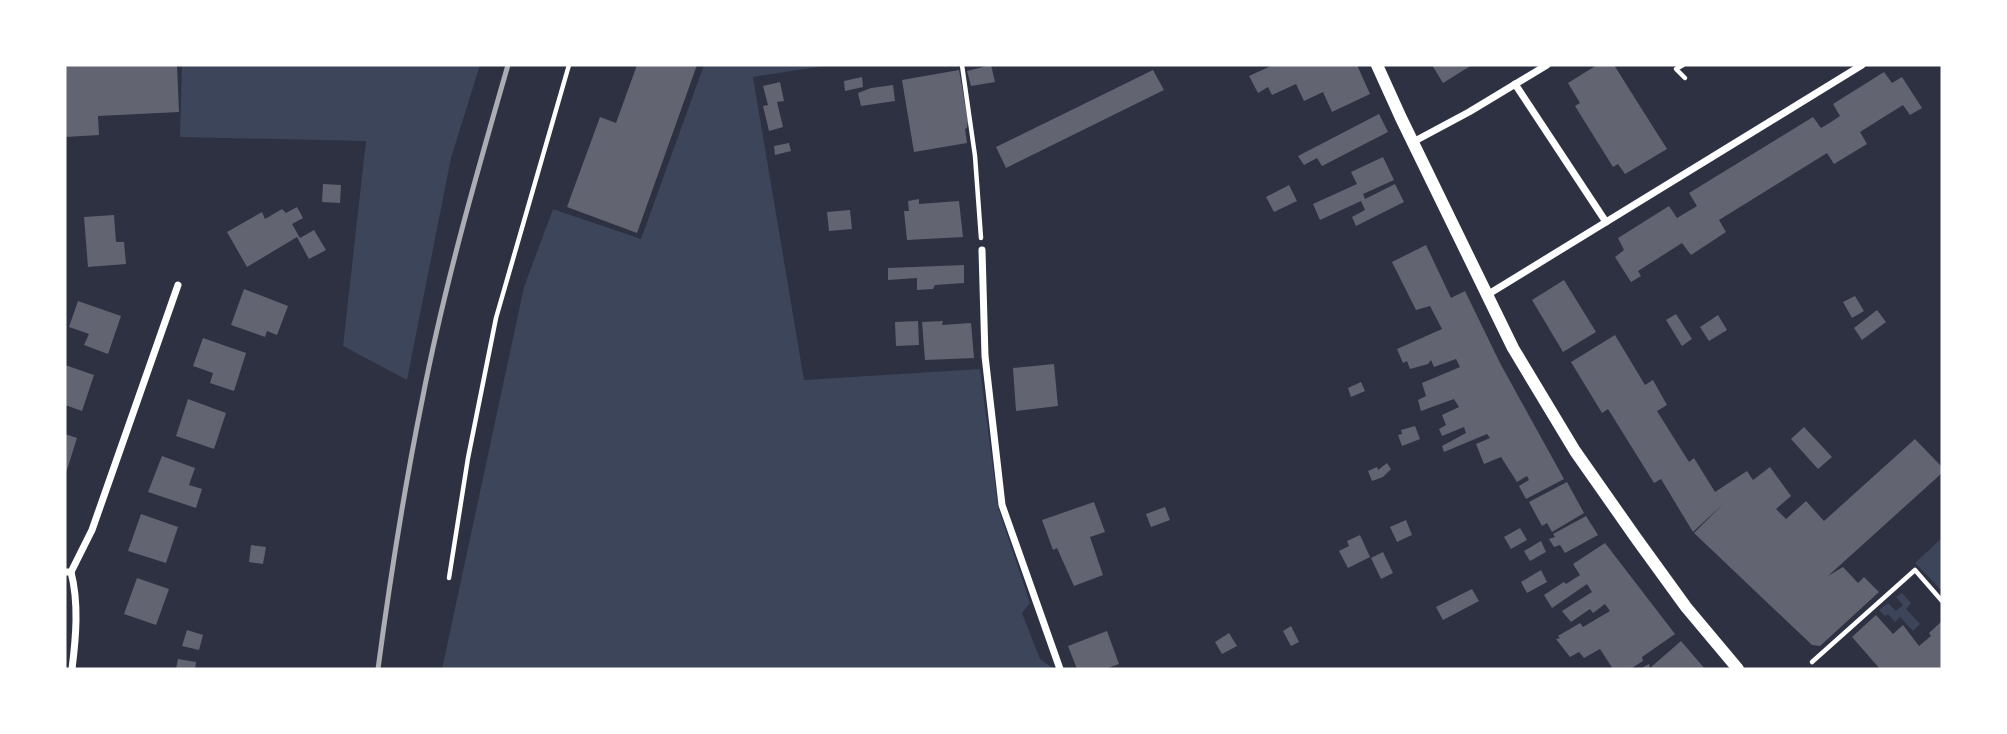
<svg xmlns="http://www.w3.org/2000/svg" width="2007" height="734" font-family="'PT Sans Narrow',sans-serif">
<rect width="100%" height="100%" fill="#2d3142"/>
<g fill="#3c4559">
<path d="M182,65H480L451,158L407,380L343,346L366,141L180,137Z"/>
<path d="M704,65H830L753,77L804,380L980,369L998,507L1030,603L1022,613L1040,659L1054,669H442L524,287L553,209L641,239Z"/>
<path d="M1942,538V591L1915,563Z"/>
<path d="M1902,593L1911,603L1906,609L1920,624L1913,631L1900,617L1895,622L1888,614L1885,616L1879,610L1888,603L1896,611L1903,605L1896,597Z"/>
</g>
<g fill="#626471">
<path d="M65,65H177L179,112L98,116L99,135L65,137Z"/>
<path d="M637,65H697L637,233L567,207L600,117L616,123Z"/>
<path d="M991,65L995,82L971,86L967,71Z"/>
<path d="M1273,65H1357L1370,94L1332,112L1323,92L1304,101L1296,84L1272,95L1268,87L1258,93L1249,76Z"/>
<path d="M1432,65H1472L1443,83Z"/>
<path d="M1597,65H1614L1667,149L1625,174L1618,164L1613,167L1575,106L1580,103L1568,83Z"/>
<path d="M959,70L968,121L967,128L965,129L967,143L914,152L902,80Z"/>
<path d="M1153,70L1164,90L1006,168L996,147Z"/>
<path d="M1884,72L1892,83L1902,77L1922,108L1910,115L1903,105L1860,132L1867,144L1834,164L1827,153L1719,220L1726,232L1691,255L1682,243L1638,271L1641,276L1631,282L1615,257L1624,250L1618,238L1669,206L1677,218L1697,206L1689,193L1813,117L1821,128L1831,122L1840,116L1833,104Z"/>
<path d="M862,77L863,87L845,91L844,81Z"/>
<path d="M780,82L784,101L777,102L783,127L769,131L763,106L768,105L763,86Z"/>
<path d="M893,85L895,101L861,106L858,93L871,88Z"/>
<path d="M1379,114L1388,132L1322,166L1317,158L1304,165L1298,156Z"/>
<path d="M789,143L791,151L775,155L774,146Z"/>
<path d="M1383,157L1394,180L1363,194L1365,199L1395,184L1404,202L1356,226L1352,217L1365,210L1361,201L1320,220L1313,204L1357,184L1351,172Z"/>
<path d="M323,184L341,185L340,203L322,202Z"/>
<path d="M1289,185L1297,201L1274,212L1266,197Z"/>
<path d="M919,199V204L959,201L963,237L907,240L904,211H909L908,201Z"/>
<path d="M297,207L303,218L292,224L300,238L314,230L326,250L309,259L297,237L247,267L227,232L262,212L265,219L282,209L286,213Z"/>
<path d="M850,210L852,229L829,231L827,212Z"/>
<path d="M114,215L116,242H124L126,264L88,267L84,217Z"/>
<path d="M1426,245L1451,298L1465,291L1500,363L1564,479L1526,499L1519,486L1529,480L1527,476L1517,482L1501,457L1484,464L1476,444L1490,438L1487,434L1444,452L1442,446L1466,433L1464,427L1442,436L1439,429L1446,425L1442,415L1459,407L1454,399L1421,411L1418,400L1426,396L1422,383L1460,367L1456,359L1434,367L1431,360L1428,364L1410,369L1407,361L1403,363L1397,349L1442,329L1430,306L1416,310L1392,262Z"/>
<path d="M964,265V283L935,285L933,289L917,290V278L888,280V268Z"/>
<path d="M1564,280L1596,332L1563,352L1532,300Z"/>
<path d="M244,289L288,306L277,335L267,331L265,337L231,325Z"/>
<path d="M1855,296L1864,311L1852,318L1843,302Z"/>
<path d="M78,301L121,316L108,354L84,345L89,334L69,327Z"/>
<path d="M1877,310L1886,322L1862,340L1854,328Z"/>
<path d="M1676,314L1692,339L1682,346L1666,320Z"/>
<path d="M1718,315L1727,330L1709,341L1700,327Z"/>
<path d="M918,321L919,345L896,346L895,322Z"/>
<path d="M943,321L942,325L971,323L974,358L925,360L922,322Z"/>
<path d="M1615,335L1645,385L1653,380L1667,405L1657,411L1689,462L1694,458L1715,492L1747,471L1753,480L1770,467L1791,496L1776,509L1786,519L1806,501L1824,521L1915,439L1942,467V473L1828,576L1843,567L1858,583L1864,577L1879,592L1820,646L1812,645L1694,533L1723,504L1693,532L1661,479L1654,483L1608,409L1602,413L1571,362Z"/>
<path d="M203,338L246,353L234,391L210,383L213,373L193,366Z"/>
<path d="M1054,364L1058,406L1016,411L1013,368Z"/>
<path d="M65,365L94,375L82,411L65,405Z"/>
<path d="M1361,382L1365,391L1351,397L1348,388Z"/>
<path d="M188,399L226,413L214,449L176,436Z"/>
<path d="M1415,426L1420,439L1402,446L1398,435L1402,434L1401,430Z"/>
<path d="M1804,427L1832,457L1818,469L1791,439Z"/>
<path d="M65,434L77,438L65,476Z"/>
<path d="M162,456L195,468L189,485L202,489L196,508L148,492Z"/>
<path d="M1387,463L1391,469L1383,477L1372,481L1368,471L1377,467L1378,470Z"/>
<path d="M1567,482L1584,513L1552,532L1547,523L1542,526L1529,502Z"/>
<path d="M1094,502L1105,532L1090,537L1103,575L1074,586L1057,548L1053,550L1042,520Z"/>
<path d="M1165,507L1170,520L1151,527L1146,514Z"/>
<path d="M141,514L178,527L166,563L128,551Z"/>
<path d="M1586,516L1598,535L1565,553L1560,545L1554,547L1549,539L1555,537L1553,534Z"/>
<path d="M1406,520L1412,535L1397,542L1390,527Z"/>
<path d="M1520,528L1527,540L1511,549L1504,537Z"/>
<path d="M1360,535L1370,557L1348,568L1339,551L1349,546L1347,541Z"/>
<path d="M1541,541L1546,552L1530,561L1524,551Z"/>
<path d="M1605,543L1675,634L1642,657L1643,661L1630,669H1613L1600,649L1584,658L1579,652L1570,657L1556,639L1560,638L1558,636L1580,623L1583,627L1610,611L1605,604L1593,613L1590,609L1571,622L1562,611L1592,592L1587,584L1552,608L1544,595L1564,582L1566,584L1580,575L1573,564Z"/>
<path d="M251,545L266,547L263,564L249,562Z"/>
<path d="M1383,552L1393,573L1381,579L1371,558Z"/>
<path d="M1541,570L1547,582L1527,593L1521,582Z"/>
<path d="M137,578L169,589L156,625L124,614Z"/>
<path d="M1472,589L1479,601L1443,620L1436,607Z"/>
<path d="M1876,615L1893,634L1903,625L1919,646L1931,636L1929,633L1942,621V669H1880L1852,637Z"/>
<path d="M1291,626L1299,642L1291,646L1283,631Z"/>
<path d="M187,630L203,635L199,650L182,646Z"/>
<path d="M1107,631L1119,664L1105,669H1077L1068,646Z"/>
<path d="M1229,633L1237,646L1222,654L1215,642Z"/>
<path d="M1681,641L1705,669H1640L1649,664L1650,668Z"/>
<path d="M178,659L196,662L195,669H176Z"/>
</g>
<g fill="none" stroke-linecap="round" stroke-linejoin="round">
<g stroke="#fff" stroke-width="4.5">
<path d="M962,65L975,156L981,238"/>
<path d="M1683,65L1676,69L1685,78"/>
<path d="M449,578L468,458L496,318L569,65"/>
<path d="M1812,662L1915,570L1942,601"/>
</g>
<g stroke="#fff" stroke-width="7">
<path d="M1515,84L1606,222"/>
<path d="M1413,142L1469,112L1547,65"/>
<path d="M982,250L985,356L1002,505L1060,669"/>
<path d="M1487,295L1862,65"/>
<path d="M65,572H71L92,530L178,285"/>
<path d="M71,572C79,603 76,637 72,669"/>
</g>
<path stroke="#fff" stroke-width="12" d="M1377,65L1401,118L1513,348L1575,451L1636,538L1686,607L1738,669"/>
<path stroke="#abadb3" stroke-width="5" d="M378,669C390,579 404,490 422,401C444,287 476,176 508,65"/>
</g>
<rect width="2007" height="734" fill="none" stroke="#ffffff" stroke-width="133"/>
</svg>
